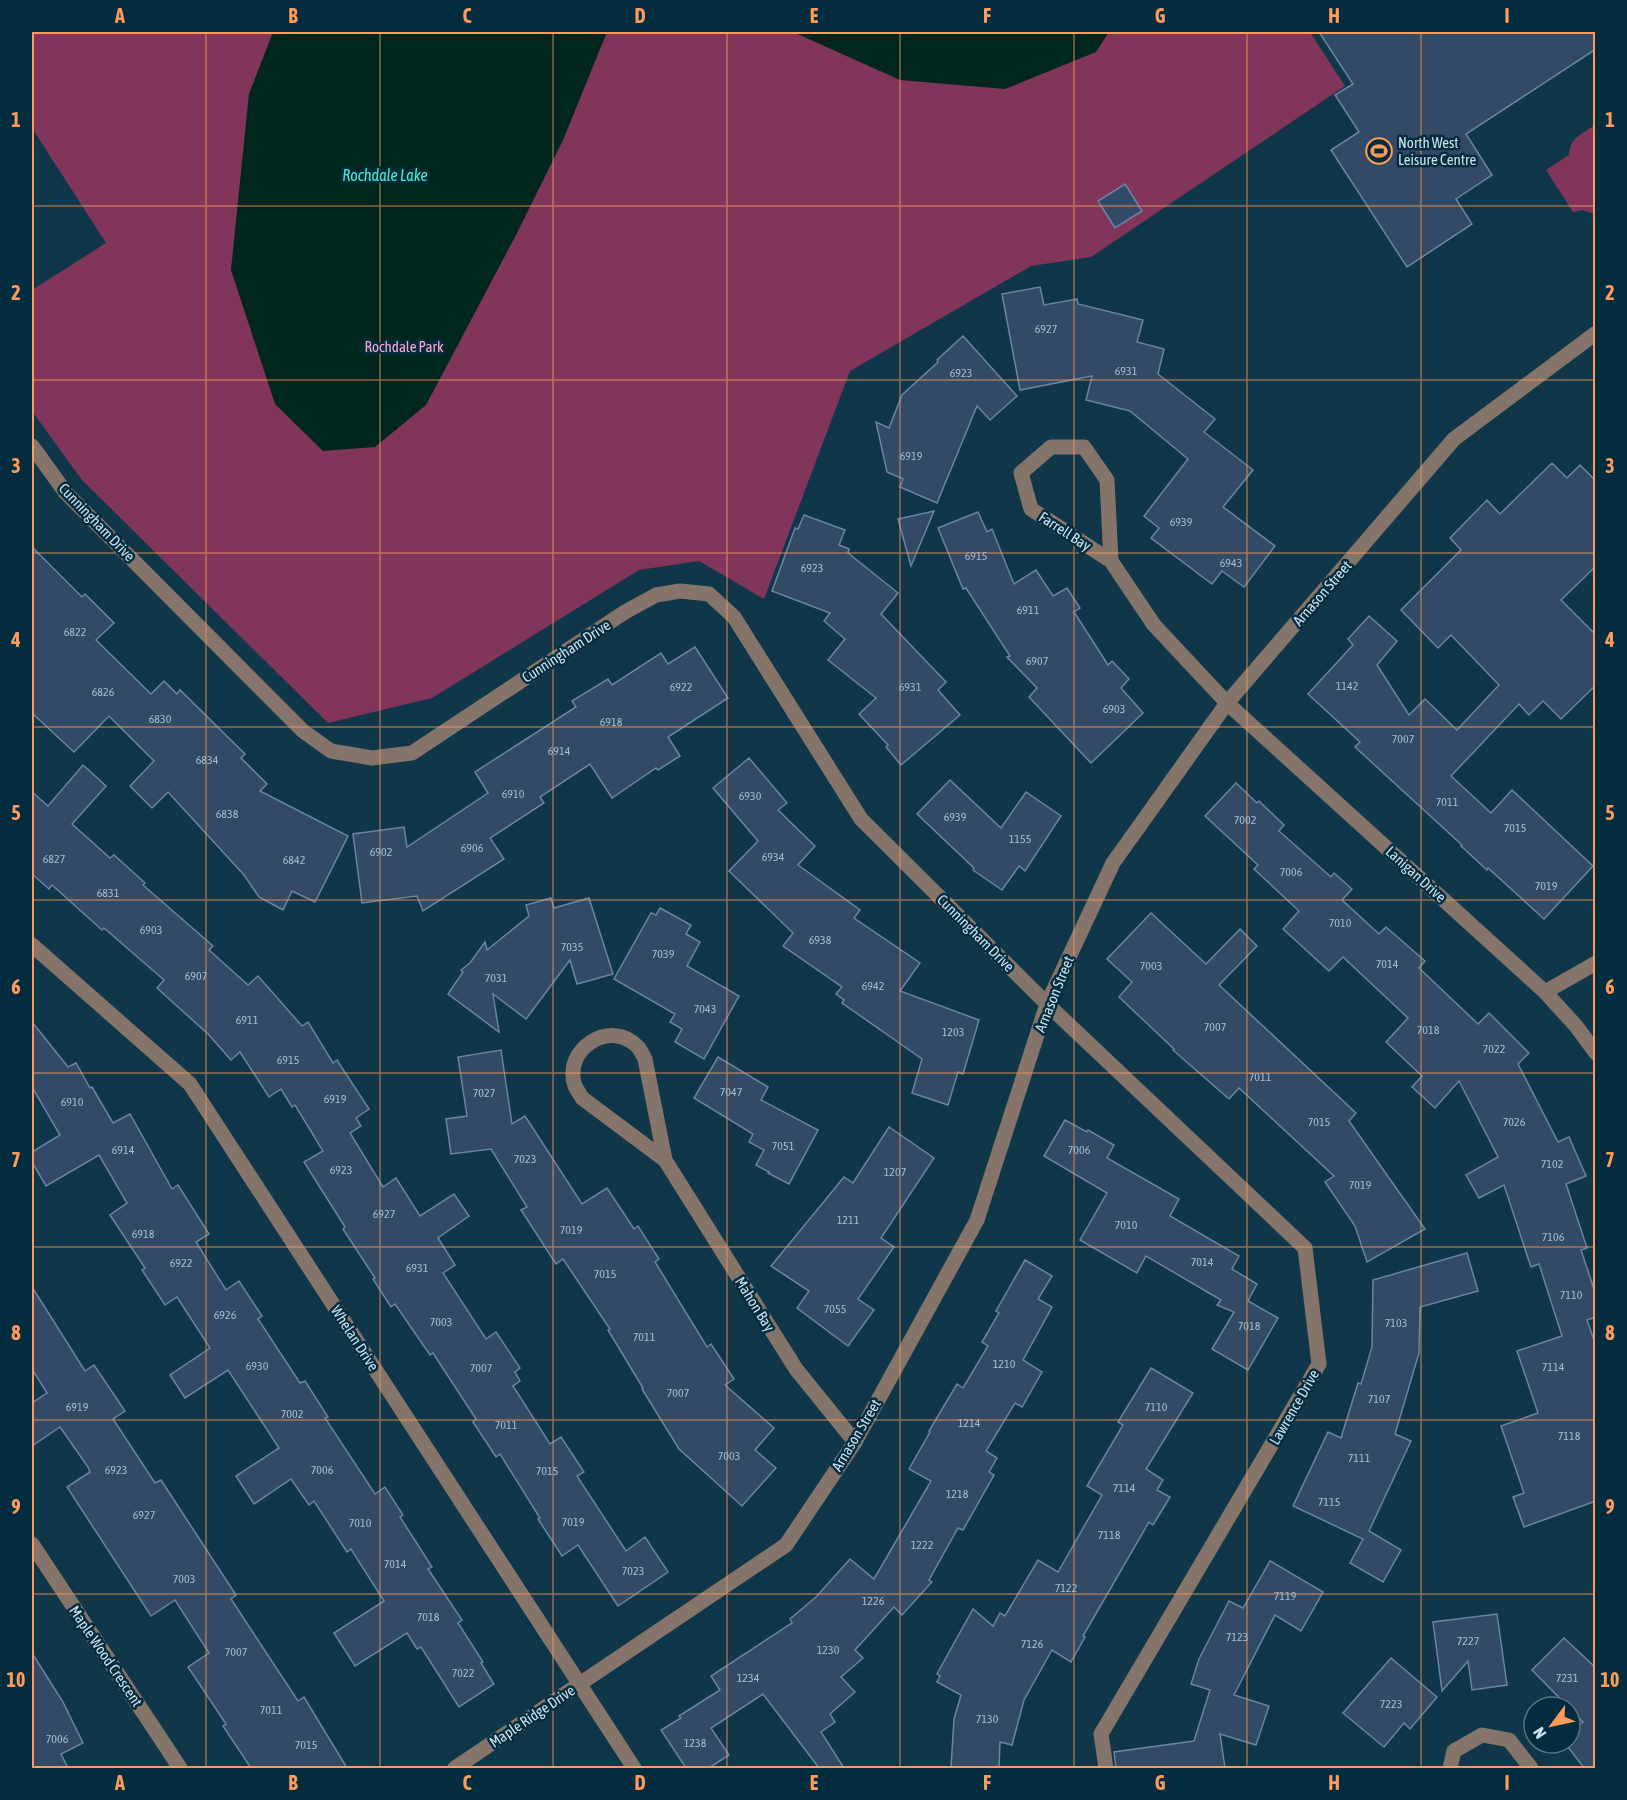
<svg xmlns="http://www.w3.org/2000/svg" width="1627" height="1800" font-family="'Asap Condensed',sans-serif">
<rect width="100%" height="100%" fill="#103749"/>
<g fill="#81355a">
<path d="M32,32H1310L1345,86L1091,257L1031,266L850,371L764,599L699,561L639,570L432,698L328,723L82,480L32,411V290L106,243L32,128Z"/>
<path d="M1595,125V214L1582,210L1573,212L1546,170L1569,155C1570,137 1582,134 1595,125Z"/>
</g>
<g fill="#01261d">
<path d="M273,32H607L563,140L516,235L426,405L375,447L323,451L275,404L231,270L249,94Z"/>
<path d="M793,32H1109L1096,52L1005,89L900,80Z"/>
</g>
<g fill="#324a65" stroke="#6a84a2" stroke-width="1.5">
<path d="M1319,32H1596V49L1466,134L1492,175L1456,199L1472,224L1407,267L1331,150L1359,132L1335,95L1353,84Z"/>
<path d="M1125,184L1142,211L1115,228L1098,201Z"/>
<path d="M1040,287L1044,305L1077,299L1078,304L1143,320L1137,342L1164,349L1158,374L1215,419L1204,432L1253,470L1223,507L1275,546L1244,587L1222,571L1212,584L1151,538L1159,528L1144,516L1188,459L1130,411L1086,400L1092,376L1020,390L1002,294Z"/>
<path d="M963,336L1017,396L990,420L977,406L937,503L900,487L903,479L887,472L876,422L889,428L902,395L938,362L937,360Z"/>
<path d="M1552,463L1567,478L1580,465L1596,481V566L1561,600L1596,635V685L1561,719L1543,701L1529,715L1519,704L1451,776L1491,813L1512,790L1593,866L1544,919L1488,868L1487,870L1461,846L1462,845L1355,747L1360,742L1308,694L1353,645L1348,639L1369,616L1397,641L1377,665L1409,715L1425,699L1457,730L1499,685L1451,635L1438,648L1401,610L1461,550L1450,538L1487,500L1500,514Z"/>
<path d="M934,511L911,566L898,519Z"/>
<path d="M978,512L987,532L992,529L1014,584L1036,570L1053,596L1067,588L1080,608L1074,612L1108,665L1112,661L1129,679L1121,688L1143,713L1091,763L1029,697L1037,688L1007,657L1010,656L966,588L963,589L938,528Z"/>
<path d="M804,515L845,530L839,545L849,549L848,553L898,593L881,614L946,682L938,690L960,715L901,765L886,747L888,745L859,714L876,698L828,660L845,639L824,621L830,613L772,591L795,528L798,529Z"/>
<path d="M32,547L82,597L85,594L114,623L96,640L151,694L164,681L177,694L180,690L245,754L241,758L267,784L260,791L348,836L315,902L292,891L283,910L259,897L244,875L168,792L152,808L130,786L154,761L109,716L74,752L32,713Z"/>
<path d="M695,647L728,698L668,737L680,756L658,770L656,768L612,798L590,764L540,797L544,803L490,838L504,859L423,911L417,896L362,903L353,834L404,827L407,847L488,793L475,772L576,707L572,701L608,679L612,685L661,653L668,664Z"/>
<path d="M749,758L787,803L778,810L815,846L798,865L860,910L854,918L920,963L900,991L979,1020L963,1074L958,1072L948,1105L912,1093L922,1059L842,1003L844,1000L836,994L842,987L783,946L793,933L729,871L758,841L713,788Z"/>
<path d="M83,765L106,786L72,824L110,858L114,855L123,863L145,883L143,885L213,946L209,950L248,985L258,976L302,1026L308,1022L333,1063L337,1060L369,1109L356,1118L361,1126L350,1133L383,1187L396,1178L420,1216L454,1194L469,1216L438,1238L455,1265L443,1273L486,1339L496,1332L520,1368L515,1372L520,1381L513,1386L550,1444L561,1437L584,1472L577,1476L626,1551L645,1537L668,1572L618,1606L578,1545L562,1556L538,1519L540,1518L500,1454L496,1457L473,1422L476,1419L433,1353L430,1355L395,1304L391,1307L373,1279L375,1278L343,1229L345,1227L304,1162L323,1151L295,1105L292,1107L281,1089L269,1097L240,1052L231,1060L208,1034L157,988L164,980L104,928L102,930L52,885L49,889L32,874V792L48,806Z"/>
<path d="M950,780L1001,828L1026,792L1061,816L1025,871L1019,866L1002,890L973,870L974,868L917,814Z"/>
<path d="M1236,783L1257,803L1259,801L1284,825L1279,831L1331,877L1334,873L1352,889L1342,900L1379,934L1386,927L1425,961L1419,968L1478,1024L1489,1013L1529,1053L1518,1064L1558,1142L1569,1137L1586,1176L1566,1184L1587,1248L1581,1250L1596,1295V1317L1587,1320L1596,1346V1501L1524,1527L1513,1497L1524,1493L1501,1426L1538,1413L1517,1351L1562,1336L1539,1264L1531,1267L1504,1185L1479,1198L1466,1175L1498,1157L1459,1081L1435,1108L1412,1087L1422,1076L1386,1042L1408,1018L1343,957L1329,971L1283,929L1299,911L1254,869L1258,865L1205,816Z"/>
<path d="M551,898L554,908L589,898L613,974L577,984L570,960L526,1019L493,994L499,1032L448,994L463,972L461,970L470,963L485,942L487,950L529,916L526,905Z"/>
<path d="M660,908L691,925L686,934L700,942L687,966L739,996L704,1059L675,1042L682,1029L670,1022L675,1014L614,979L651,913L656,915Z"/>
<path d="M1151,913L1206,964L1240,929L1257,946L1219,985L1356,1113L1349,1121L1425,1229L1367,1262L1355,1226L1325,1182L1334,1176L1239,1088L1229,1099L1173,1050L1174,1049L1119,997L1132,982L1107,959Z"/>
<path d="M32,1022L68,1067L76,1063L90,1088L92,1087L113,1123L130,1114L172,1189L178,1185L209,1234L196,1242L226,1290L239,1281L262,1316L258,1319L300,1383L305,1381L328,1417L325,1418L375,1494L385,1487L403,1515L400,1517L432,1567L428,1569L462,1620L458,1623L483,1662L481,1663L494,1684L459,1707L421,1647L417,1649L407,1633L355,1666L334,1633L384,1601L351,1549L347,1552L314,1501L309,1505L291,1479L254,1504L236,1476L279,1448L228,1370L185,1398L170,1375L210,1348L177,1297L165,1305L142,1270L145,1268L110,1215L127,1203L99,1155L46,1186L32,1162V1152L60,1135L32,1087Z"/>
<path d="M501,1050L512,1124L525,1116L582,1204L607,1188L634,1229L638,1226L659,1259L655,1262L707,1347L711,1344L734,1379L725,1385L774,1428L755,1450L776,1468L742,1506L679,1449L642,1389L643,1388L608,1330L610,1329L563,1259L556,1264L521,1210L527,1207L491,1149L451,1154L446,1119L467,1116L458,1057Z"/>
<path d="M718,1057L768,1087L761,1100L818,1130L789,1184L768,1173L769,1172L756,1165L764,1150L749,1142L753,1134L694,1098Z"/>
<path d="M1065,1120L1087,1132L1088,1130L1114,1145L1107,1158L1179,1199L1170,1216L1239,1256L1232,1269L1257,1284L1248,1301L1278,1318L1248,1370L1212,1349L1234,1312L1217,1305L1221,1300L1146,1256L1137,1273L1080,1240L1107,1193L1044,1156Z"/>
<path d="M889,1127L934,1158L881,1238L894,1247L858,1299L874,1310L848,1346L797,1308L809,1291L771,1266L844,1177L853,1183Z"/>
<path d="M1467,1253L1478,1291L1420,1307L1419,1353L1395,1434L1411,1441L1369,1531L1401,1550L1383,1582L1350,1563L1363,1539L1293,1506L1328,1432L1341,1438L1358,1383L1361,1384L1372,1347L1373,1280Z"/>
<path d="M1025,1260L1052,1276L1038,1299L1052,1307L1023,1360L1042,1372L1022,1407L1015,1403L986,1451L997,1458L989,1472L994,1475L963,1530L958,1528L929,1580L932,1582L902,1615L894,1607L855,1650L863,1658L841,1677L855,1692L830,1714L835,1722L821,1732L844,1768H819L763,1694L711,1728L729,1755L709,1768H686L661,1730L681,1718L679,1716L720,1690L711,1676L792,1623L790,1619L816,1597L850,1559L874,1579L931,1481L909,1469L930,1432L929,1431L957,1384L963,1388L988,1346L982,1342L999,1313L996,1311Z"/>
<path d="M32,1287L85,1371L94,1365L125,1411L113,1419L155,1483L161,1480L236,1595L231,1599L298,1701L304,1697L347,1768H251L223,1726L226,1724L188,1667L209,1653L175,1600L151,1616L67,1487L90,1472L88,1467L60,1427L32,1446V1403L47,1393L32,1369Z"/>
<path d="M1151,1368L1193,1393L1146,1469L1163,1480L1157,1490L1170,1497L1153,1525L1149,1522L1083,1636L1085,1637L1071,1662L1052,1650L1024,1700L1012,1745L1000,1742L999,1768H951L954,1719L961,1695L937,1682L940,1676L937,1674L973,1609L993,1626L1000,1613L1005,1616L1038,1560L1058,1572L1102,1495L1087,1486L1123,1425L1118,1422Z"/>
<path d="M1270,1561L1323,1592L1301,1631L1275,1615L1234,1695L1269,1706L1256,1745L1220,1734L1225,1768H1116L1114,1752L1194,1741L1210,1690L1191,1684L1199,1659L1229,1601L1243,1608Z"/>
<path d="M1497,1614L1507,1685L1472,1690L1468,1661L1442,1691L1433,1622Z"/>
<path d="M1564,1638L1596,1668V1768H1584L1565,1743H1570V1732L1583,1722L1532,1670Z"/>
<path d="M32,1653L63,1702L83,1743L61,1754L68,1768H32Z"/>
<path d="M1391,1658L1437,1697L1410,1729L1404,1723L1384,1747L1343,1713Z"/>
</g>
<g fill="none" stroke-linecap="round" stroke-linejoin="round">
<g stroke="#84746a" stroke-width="15">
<path d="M32,446L66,493L303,731L331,751L372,758L412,753L625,612L656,595L680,591L709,594L734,617L861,819L1047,1004L1305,1248L1319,1364L1101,1734L1106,1768"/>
<path d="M1111,561L1107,480L1084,447H1051L1021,473L1031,509L1111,561L1154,625L1227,703L1545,992L1576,1026L1596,1053"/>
<path d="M32,945L190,1084L634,1768"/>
<path d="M1545,992L1596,963"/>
<path d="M665,1160L582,1098C580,1094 577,1090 575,1086C562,1049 611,1018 638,1047C641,1051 643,1055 645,1059L665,1160L796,1369L855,1442"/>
<path d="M32,1544L180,1768"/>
<path d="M455,1768L786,1545L855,1442L977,1220L1047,1004L1113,863L1227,703L1454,439L1596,333"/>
<path d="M1450,1768L1454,1751L1482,1735L1509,1740L1531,1768"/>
</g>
</g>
<path fill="none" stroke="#ff9b5a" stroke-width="1.5" stroke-opacity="0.55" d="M206,32V1768M380,32V1768M553,32V1768M727,32V1768M900,32V1768M1074,32V1768M1247,32V1768M1421,32V1768M32,206H1596M32,380H1596M32,553H1596M32,727H1596M32,900H1596M32,1073H1596M32,1247H1596M32,1420H1596M32,1594H1596"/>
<defs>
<g id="stadium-ring" transform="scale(1.35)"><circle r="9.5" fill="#032d3e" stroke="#ff9b5a" stroke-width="1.5"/><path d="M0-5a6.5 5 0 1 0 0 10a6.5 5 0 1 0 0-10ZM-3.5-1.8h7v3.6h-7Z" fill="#ff9b5a"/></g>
</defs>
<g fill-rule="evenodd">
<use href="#stadium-ring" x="1379" y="151"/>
</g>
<g text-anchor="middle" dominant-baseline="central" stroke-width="5" stroke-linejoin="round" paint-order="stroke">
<g font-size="12" fill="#a6bbcb">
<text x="1046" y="329">6927</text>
<text x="1126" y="371">6931</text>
<text x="961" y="373">6923</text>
<text x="911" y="456">6919</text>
<text x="1181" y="522">6939</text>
<text x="976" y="556">6915</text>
<text x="1231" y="563">6943</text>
<text x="812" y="568">6923</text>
<text x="1028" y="610">6911</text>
<text x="75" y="632">6822</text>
<text x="1037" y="661">6907</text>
<text x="1347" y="686">1142</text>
<text x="681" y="687">6922</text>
<text x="910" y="687">6931</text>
<text x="103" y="692">6826</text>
<text x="1114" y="709">6903</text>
<text x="160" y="719">6830</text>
<text x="611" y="722">6918</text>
<text x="1403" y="739">7007</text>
<text x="559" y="751">6914</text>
<text x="207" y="760">6834</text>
<text x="513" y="794">6910</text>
<text x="750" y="796">6930</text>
<text x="1447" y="802">7011</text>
<text x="227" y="814">6838</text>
<text x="955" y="817">6939</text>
<text x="1245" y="820">7002</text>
<text x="1515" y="828">7015</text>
<text x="1020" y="839">1155</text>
<text x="472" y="848">6906</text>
<text x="381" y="852">6902</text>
<text x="773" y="857">6934</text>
<text x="54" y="859">6827</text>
<text x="294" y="860">6842</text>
<text x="1291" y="872">7006</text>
<text x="1546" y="886">7019</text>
<text x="108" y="893">6831</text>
<text x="1340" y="923">7010</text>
<text x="151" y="930">6903</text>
<text x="820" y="940">6938</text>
<text x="572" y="947">7035</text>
<text x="663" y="954">7039</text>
<text x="1387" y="964">7014</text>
<text x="1151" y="966">7003</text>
<text x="196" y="976">6907</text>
<text x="496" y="978">7031</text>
<text x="873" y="986">6942</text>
<text x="705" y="1009">7043</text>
<text x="247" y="1020">6911</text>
<text x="1215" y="1027">7007</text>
<text x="1428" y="1030">7018</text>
<text x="953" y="1032">1203</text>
<text x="1494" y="1049">7022</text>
<text x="288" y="1060">6915</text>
<text x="1260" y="1077">7011</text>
<text x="731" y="1092">7047</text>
<text x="484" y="1093">7027</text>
<text x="335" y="1099">6919</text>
<text x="72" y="1102">6910</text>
<text x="1319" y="1122">7015</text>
<text x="1514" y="1122">7026</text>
<text x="783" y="1146">7051</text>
<text x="123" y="1150">6914</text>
<text x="1079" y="1150">7006</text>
<text x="525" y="1159">7023</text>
<text x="1552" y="1164">7102</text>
<text x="341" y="1170">6923</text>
<text x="895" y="1172">1207</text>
<text x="1360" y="1185">7019</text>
<text x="384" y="1214">6927</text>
<text x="848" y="1220">1211</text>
<text x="1126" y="1225">7010</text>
<text x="571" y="1230">7019</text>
<text x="143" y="1234">6918</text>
<text x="1553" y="1237">7106</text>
<text x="1202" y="1262">7014</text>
<text x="181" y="1263">6922</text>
<text x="417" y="1268">6931</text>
<text x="605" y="1274">7015</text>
<text x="1571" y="1295">7110</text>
<text x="835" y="1309">7055</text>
<text x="225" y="1315">6926</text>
<text x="441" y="1322">7003</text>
<text x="1396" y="1323">7103</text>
<text x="1249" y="1326">7018</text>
<text x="644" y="1337">7011</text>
<text x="1004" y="1364">1210</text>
<text x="257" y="1366">6930</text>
<text x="1553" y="1367">7114</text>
<text x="481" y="1368">7007</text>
<text x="678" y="1393">7007</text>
<text x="1379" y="1399">7107</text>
<text x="77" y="1407">6919</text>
<text x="1156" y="1407">7110</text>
<text x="292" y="1414">7002</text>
<text x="969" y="1423">1214</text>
<text x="506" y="1425">7011</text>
<text x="1569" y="1436">7118</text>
<text x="729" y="1456">7003</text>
<text x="1359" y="1458">7111</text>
<text x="116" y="1470">6923</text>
<text x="322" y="1470">7006</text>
<text x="547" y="1471">7015</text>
<text x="1124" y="1488">7114</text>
<text x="957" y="1494">1218</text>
<text x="1329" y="1502">7115</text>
<text x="144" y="1515">6927</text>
<text x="573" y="1522">7019</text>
<text x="360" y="1523">7010</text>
<text x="1109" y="1535">7118</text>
<text x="922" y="1545">1222</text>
<text x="395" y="1564">7014</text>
<text x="633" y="1571">7023</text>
<text x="184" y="1579">7003</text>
<text x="1066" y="1588">7122</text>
<text x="1285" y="1596">7119</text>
<text x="873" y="1601">1226</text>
<text x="428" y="1617">7018</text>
<text x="1237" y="1637">7123</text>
<text x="1468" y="1641">7227</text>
<text x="1032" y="1644">7126</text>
<text x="828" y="1650">1230</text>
<text x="236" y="1652">7007</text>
<text x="463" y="1673">7022</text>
<text x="748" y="1678">1234</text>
<text x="1567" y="1678">7231</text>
<text x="1391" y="1704">7223</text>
<text x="271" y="1710">7011</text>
<text x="987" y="1719">7130</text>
<text x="57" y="1739">7006</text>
<text x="695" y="1743">1238</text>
<text x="306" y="1745">7015</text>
</g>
<g font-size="15" fill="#cde1ed" stroke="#032d3e" text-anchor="start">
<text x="1398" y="142">North West<tspan x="1398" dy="17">Leisure Centre</tspan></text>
</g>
<g font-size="15" fill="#fea5cc" stroke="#032d3e">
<text x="404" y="346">Rochdale Park</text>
</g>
<g font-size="15" fill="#cde1ed" stroke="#032d3e">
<text transform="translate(97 522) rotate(46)">Cunningham Drive</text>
<text transform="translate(1065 531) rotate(33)">Farrell Bay</text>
<text transform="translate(1322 593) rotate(-49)">Arnason Street</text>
<text transform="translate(566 651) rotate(-33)">Cunningham Drive</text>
<text transform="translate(1416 874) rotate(42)">Lanigan Drive</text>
<text transform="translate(976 933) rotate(45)">Cunningham Drive</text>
<text transform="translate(1054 994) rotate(-68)">Arnason Street</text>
<text transform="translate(755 1304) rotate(58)">Mahon Bay</text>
<text transform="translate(355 1338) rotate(57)">Whelan Drive</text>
<text transform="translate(1294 1407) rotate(-60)">Lawrence Drive</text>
<text transform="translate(856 1435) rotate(-59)">Arnason Street</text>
<text transform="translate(106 1656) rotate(56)">Maple Wood Crescent</text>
<text transform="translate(532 1716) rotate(-34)">Maple Ridge Drive</text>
</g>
<g font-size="16" font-style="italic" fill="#4eecc4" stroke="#032d3e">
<text x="385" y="175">Rochdale Lake</text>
</g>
</g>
<rect width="1627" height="1800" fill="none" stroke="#032d3e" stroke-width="66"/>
<g transform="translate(1552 1725) rotate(237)"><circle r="28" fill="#032d3e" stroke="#547584" stroke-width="1.5"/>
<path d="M0-4.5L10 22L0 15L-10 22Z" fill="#ff9b5a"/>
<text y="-9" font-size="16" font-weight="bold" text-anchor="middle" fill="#cde1ed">N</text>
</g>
<rect x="33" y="33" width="1561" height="1734" fill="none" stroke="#ff9b5a" stroke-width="2"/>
<g font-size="20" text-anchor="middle" font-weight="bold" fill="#ff9b5a">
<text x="120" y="23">A</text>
<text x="293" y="23">B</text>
<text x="467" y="23">C</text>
<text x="640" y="23">D</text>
<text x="814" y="23">E</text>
<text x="987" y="23">F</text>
<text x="1160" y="23">G</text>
<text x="1334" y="23">H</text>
<text x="1507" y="23">I</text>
<text x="16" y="127">1</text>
<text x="1610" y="127">1</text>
<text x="16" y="300">2</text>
<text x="1610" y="300">2</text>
<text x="16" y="473">3</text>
<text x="1610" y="473">3</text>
<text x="16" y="647">4</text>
<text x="1610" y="647">4</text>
<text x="16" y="820">5</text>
<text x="1610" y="820">5</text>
<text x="16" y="994">6</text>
<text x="1610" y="994">6</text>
<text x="16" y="1167">7</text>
<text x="1610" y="1167">7</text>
<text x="16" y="1340">8</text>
<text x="1610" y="1340">8</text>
<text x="16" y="1514">9</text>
<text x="1610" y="1514">9</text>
<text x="16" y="1687">10</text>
<text x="1610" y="1687">10</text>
<text x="120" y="1790">A</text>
<text x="293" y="1790">B</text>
<text x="467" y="1790">C</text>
<text x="640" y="1790">D</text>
<text x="814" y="1790">E</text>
<text x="987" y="1790">F</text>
<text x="1160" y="1790">G</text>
<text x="1334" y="1790">H</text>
<text x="1507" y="1790">I</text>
</g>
</svg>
